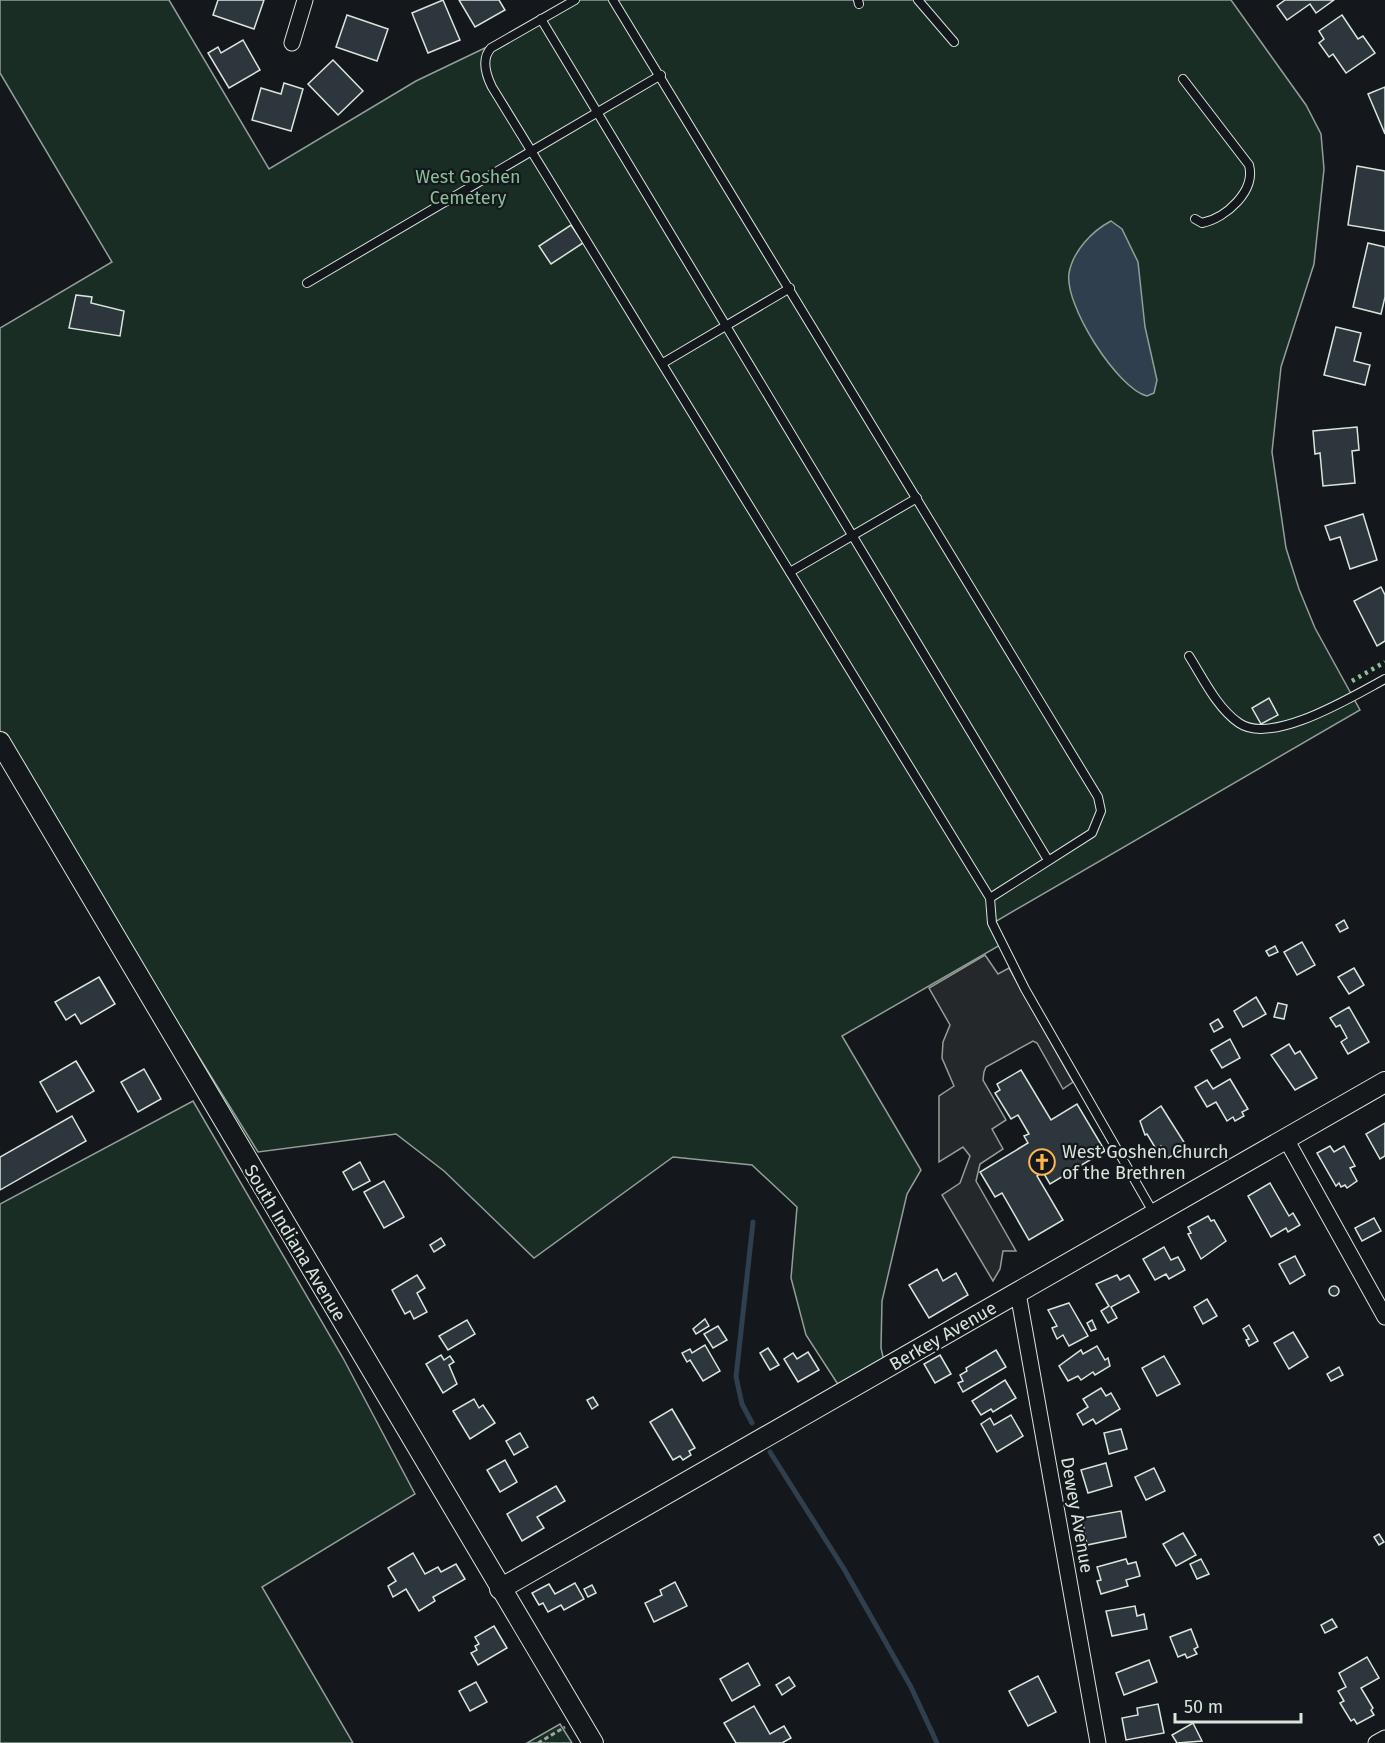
<svg xmlns="http://www.w3.org/2000/svg" width="1385" height="1743" font-family="'Fira Sans',sans-serif">
<rect width="100%" height="100%" fill="#14181c"/>
<g fill="#1a2d24" stroke="#939e99" stroke-width="1.5">
<path d="M0,0H169L269,169L416,81L489,46L570,0H1231L1306,105L1321,134L1324,169L1314,264L1281,367L1272,452L1286,548L1299,589L1315,628L1360,710L993,923L1002,944L842,1036L921,1170L907,1194L882,1301L881,1348L884,1361L839,1386L806,1335L791,1278L797,1207L752,1165L673,1157L534,1258L444,1171L396,1134L258,1152L0,736V328L112,262L0,73Z"/>
<path d="M193,1101L343,1358L415,1494L262,1587L353,1743H0V1204Z"/>
<path d="M560,1724L572,1743H527Z"/>
</g>
<path fill="#24282b" stroke="#939e99" stroke-width="1.5" d="M985,955L998,974L1009,968L1073,1082L1063,1089L1037,1043L1033,1041L986,1067L984,1072L983,1080L1006,1120L992,1129L1003,1149L980,1164L976,1181L1016,1251H1003L1000,1269L993,1281L942,1195L960,1183L970,1156L963,1147L939,1162V1096L954,1086L942,1058L943,1042L950,1025L929,988Z"/>
<path fill="#2f3f4d" stroke="#939e99" stroke-width="1.5" d="M1111,221L1122,229L1138,262L1145,327L1157,380L1154,393L1147,396C1117,388 1064,305 1069,273C1073,251 1092,231 1111,221Z"/>
<g fill="none" stroke-linecap="round" stroke-linejoin="round">
<g stroke="#2f3f4d" stroke-width="5">
<path d="M752,1423L742,1404L736,1377L753,1222"/>
<path d="M770,1452L844,1569L911,1687L937,1743"/>
</g>
</g>
<g fill="#2c363c" stroke="#d8e6dc" stroke-width="1.5">
<path d="M218,0H264L254,29L213,15Z"/>
<path d="M443,0L460,40L428,53L412,13Z"/>
<path d="M459,0H499L505,10L475,27Z"/>
<path d="M1334,0L1316,13L1310,4L1287,20L1277,6L1285,0Z"/>
<path d="M347,15L388,29L377,61L336,47Z"/>
<path d="M1342,15L1358,39L1363,36L1375,53L1346,73L1333,54L1329,57L1319,43L1324,39L1319,31Z"/>
<path d="M243,40L260,70L229,88L208,53L218,47L221,53Z"/>
<path d="M333,60L363,91L338,115L308,84Z"/>
<path d="M284,83L303,89L291,131L252,120L261,88L281,94Z"/>
<path d="M1385,87V134L1368,94Z"/>
<path d="M1357,166L1385,171V231L1348,225Z"/>
<path d="M571,225L583,243L551,264L539,246Z"/>
<path d="M1368,243L1385,247V297L1381,314L1353,307Z"/>
<path d="M76,295L92,297L91,303L124,311L120,336L69,328Z"/>
<path d="M1336,327L1361,333L1354,361L1370,365L1365,385L1324,375Z"/>
<path d="M1357,427L1359,450L1352,451L1355,483L1323,486L1320,453L1315,454L1313,431Z"/>
<path d="M1363,514L1377,560L1350,569L1340,537L1330,540L1325,526Z"/>
<path d="M1381,587L1385,595V641L1377,646L1354,601Z"/>
<path d="M1269,698L1278,715L1261,724L1252,708Z"/>
<path d="M1344,920L1348,928L1340,932L1336,925Z"/>
<path d="M1302,942L1315,965L1297,975L1284,952Z"/>
<path d="M1275,946L1278,952L1269,956L1266,951Z"/>
<path d="M1354,968L1364,985L1349,994L1338,977Z"/>
<path d="M99,977L115,1004L81,1024L75,1014L66,1020L55,1002Z"/>
<path d="M1256,997L1266,1014L1243,1027L1234,1011Z"/>
<path d="M1278,1003L1287,1005L1284,1019L1274,1017Z"/>
<path d="M1349,1007L1369,1042L1348,1054L1341,1042L1347,1038L1340,1025L1336,1027L1330,1018Z"/>
<path d="M1218,1019L1223,1027L1214,1032L1210,1024Z"/>
<path d="M1230,1039L1240,1058L1222,1068L1211,1050Z"/>
<path d="M1289,1044L1295,1054L1300,1051L1317,1078L1295,1090L1271,1055Z"/>
<path d="M76,1061L94,1091L57,1112L40,1082Z"/>
<path d="M144,1069L161,1099L138,1112L121,1082Z"/>
<path d="M1021,1070L1051,1120L1077,1104L1105,1151L1050,1184L1043,1172L1037,1176L1063,1220L1029,1240L1002,1193L995,1197L980,1172L1028,1143L1024,1136L1029,1134L1018,1115L1011,1119L995,1093L1000,1090L997,1084Z"/>
<path d="M1230,1079L1248,1109L1242,1112L1244,1116L1235,1121L1233,1117L1227,1121L1216,1102L1207,1107L1195,1087L1207,1080L1213,1089Z"/>
<path d="M1161,1106L1187,1147L1168,1158L1161,1146L1156,1149L1147,1134L1145,1135L1140,1121Z"/>
<path d="M72,1116L86,1141L0,1190V1157Z"/>
<path d="M1385,1123V1156L1380,1159L1366,1134Z"/>
<path d="M1330,1146L1334,1152L1344,1146L1355,1166L1350,1168L1357,1181L1347,1188L1345,1185L1341,1187L1339,1183L1336,1186L1317,1153Z"/>
<path d="M360,1162L370,1181L353,1190L343,1172Z"/>
<path d="M384,1181L404,1217L384,1228L364,1192Z"/>
<path d="M1270,1183L1289,1216L1293,1213L1300,1225L1288,1232L1286,1228L1271,1237L1248,1196Z"/>
<path d="M1208,1216L1211,1221L1214,1220L1226,1241L1201,1259L1188,1234L1191,1233L1188,1227Z"/>
<path d="M1374,1218L1381,1231L1362,1241L1355,1228Z"/>
<path d="M441,1238L445,1245L434,1252L430,1245Z"/>
<path d="M1164,1247L1171,1260L1178,1257L1185,1270L1169,1279L1166,1274L1155,1280L1143,1259Z"/>
<path d="M1295,1256L1305,1275L1290,1284L1279,1264Z"/>
<path d="M937,1269L943,1281L956,1273L968,1295L929,1318L909,1285Z"/>
<path d="M417,1275L425,1288L417,1293L427,1312L414,1319L410,1311L405,1314L392,1290Z"/>
<path d="M1117,1275L1120,1280L1129,1275L1139,1292L1111,1307L1117,1318L1108,1323L1101,1311L1109,1306L1096,1284Z"/>
<circle cx="1334" cy="1291" r="5"/>
<path d="M1207,1299L1217,1316L1203,1324L1194,1307Z"/>
<path d="M1069,1303L1088,1336L1069,1346L1063,1335L1057,1339L1052,1328L1057,1326L1048,1310Z"/>
<path d="M705,1319L709,1326L696,1334L693,1329Z"/>
<path d="M467,1320L475,1334L448,1350L439,1336Z"/>
<path d="M1092,1320L1096,1329L1091,1331L1087,1323Z"/>
<path d="M1249,1325L1258,1341L1249,1346L1246,1340L1249,1339L1243,1329Z"/>
<path d="M718,1326L727,1340L713,1348L704,1334Z"/>
<path d="M1293,1332L1308,1357L1289,1369L1274,1343Z"/>
<path d="M705,1345L720,1371L703,1381L690,1360L687,1362L682,1353L690,1349L692,1353Z"/>
<path d="M1097,1346L1105,1360L1108,1358L1110,1366L1095,1375L1093,1372L1081,1380L1078,1376L1068,1381L1059,1366L1081,1350L1083,1354Z"/>
<path d="M768,1348L779,1365L770,1370L760,1353Z"/>
<path d="M996,1350L1006,1367L963,1392L958,1383L963,1381L960,1375L967,1371L966,1368Z"/>
<path d="M808,1352L819,1370L798,1382L784,1359L793,1353L797,1359Z"/>
<path d="M441,1355L444,1360L450,1356L454,1362L449,1365L457,1384L443,1393L426,1364Z"/>
<path d="M940,1355L951,1374L935,1383L924,1364Z"/>
<path d="M1164,1356L1180,1384L1157,1396L1142,1368Z"/>
<path d="M1339,1367L1343,1375L1331,1381L1327,1374Z"/>
<path d="M1005,1380L1016,1398L993,1412L991,1409L981,1415L972,1401Z"/>
<path d="M1101,1388L1106,1396L1111,1393L1120,1409L1096,1424L1093,1419L1083,1425L1077,1414L1088,1407L1083,1399Z"/>
<path d="M593,1397L598,1405L592,1409L587,1400Z"/>
<path d="M474,1399L479,1408L483,1405L495,1423L470,1439L453,1411Z"/>
<path d="M672,1409L695,1448L689,1451L691,1455L683,1460L680,1456L673,1460L650,1422Z"/>
<path d="M1011,1415L1023,1436L997,1452L981,1424L990,1418L994,1425Z"/>
<path d="M1121,1429L1127,1449L1109,1454L1104,1433Z"/>
<path d="M520,1433L528,1447L514,1455L506,1441Z"/>
<path d="M505,1460L517,1482L500,1492L487,1470Z"/>
<path d="M1106,1463L1112,1486L1088,1493L1081,1470Z"/>
<path d="M1154,1468L1165,1491L1146,1500L1135,1477Z"/>
<path d="M556,1486L565,1501L537,1517L544,1528L522,1541L507,1514Z"/>
<path d="M1121,1511L1126,1537L1087,1545L1082,1518Z"/>
<path d="M1183,1533L1196,1555L1176,1566L1163,1544Z"/>
<path d="M1379,1534L1384,1542L1379,1545L1374,1537Z"/>
<path d="M413,1553L425,1574L438,1567L441,1572L456,1564L465,1579L433,1597L435,1601L419,1611L406,1589L393,1597L388,1586L396,1581L388,1568Z"/>
<path d="M1126,1559L1128,1564L1136,1562L1140,1576L1126,1580L1128,1586L1101,1594L1097,1581L1101,1580L1097,1567Z"/>
<path d="M1201,1559L1209,1574L1197,1579L1190,1564Z"/>
<path d="M675,1582L687,1606L654,1622L645,1603L662,1595L660,1590Z"/>
<path d="M575,1583L584,1599L564,1610L561,1605L548,1612L543,1603L539,1605L532,1593L549,1584L555,1594Z"/>
<path d="M592,1585L596,1593L588,1597L584,1589Z"/>
<path d="M1135,1606L1137,1616L1144,1614L1147,1629L1112,1636L1106,1611Z"/>
<path d="M1332,1619L1337,1627L1325,1633L1321,1625Z"/>
<path d="M494,1626L507,1648L478,1665L471,1653L477,1650L475,1646L479,1644L475,1637Z"/>
<path d="M1191,1629L1198,1647L1194,1649L1197,1654L1187,1658L1185,1654L1178,1657L1170,1637Z"/>
<path d="M1367,1657L1379,1678L1361,1688L1373,1708L1371,1710L1374,1715L1357,1724L1354,1719L1351,1721L1340,1703L1344,1701L1338,1691L1346,1687L1339,1673Z"/>
<path d="M1149,1660L1157,1682L1124,1695L1116,1673Z"/>
<path d="M748,1663L760,1685L732,1701L720,1679Z"/>
<path d="M1038,1676L1056,1712L1028,1726L1009,1691Z"/>
<path d="M789,1677L795,1686L782,1695L776,1685Z"/>
<path d="M476,1682L487,1702L470,1711L459,1691Z"/>
<path d="M1158,1704L1164,1733L1126,1740L1122,1718L1138,1715L1137,1708Z"/>
<path d="M754,1706L770,1734L784,1726L791,1738L782,1743H736L724,1723Z"/>
<path d="M1193,1723L1202,1741L1177,1743L1172,1735Z"/>
</g>
<g fill="none" stroke-linecap="round" stroke-linejoin="round">
<g stroke="#d8e6dc" stroke-width="10">
<g id="service">
<path d="M575,0L491,48C481,59 486,75 492,87L990,898L992,923L1025,989L1153,1212"/>
<path d="M613,0L1098,797L1101,811L1092,833L990,898"/>
<path d="M858,0L859,4"/>
<path d="M918,0L954,42"/>
<path d="M541,19L1048,860"/>
<path d="M1183,79L1249,165C1256,191 1226,218 1202,223L1195,219"/>
<path d="M307,283L661,75"/>
<path d="M663,363L790,288"/>
<path d="M790,572L917,498"/>
<path d="M1189,656C1203,678 1217,708 1239,723C1272,746 1353,696 1385,679"/>
</g>
</g>
<g stroke="#d8e6dc" stroke-width="17">
<g id="minor">
<path d="M292,43L305,0"/>
<path d="M1286,1139L1385,1317"/>
<path d="M1018,1293L1098,1743"/>
<path d="M1376,1743L1385,1738"/>
</g>
</g>
<g stroke="#d8e6dc" stroke-width="22">
<g id="tertiary">
<path d="M0,742L593,1743"/>
<path d="M500,1589L1385,1082"/>
</g>
</g>
<path stroke="#9da8a2" stroke-width="3" stroke-dasharray="4.5 3" stroke-linecap="butt" d="M538,1743L565,1727"/>
<use href="#service" stroke="#14181c" stroke-width="8"/>
<use href="#minor" stroke="#14181c" stroke-width="15"/>
<use href="#tertiary" stroke="#14181c" stroke-width="20"/>
<path stroke="#8ac095" stroke-width="4.5" stroke-dasharray="3 4.5" stroke-linecap="butt" d="M1352,681L1385,662"/>
</g>
<defs>
<g id="church-ring" transform="scale(1.35)"><circle r="9.5" fill="#14181c" stroke="#ffb74d" stroke-width="1.5"/><path d="M-1.2-6h2.4v3.5h3.3v2.4h-3.3V6h-2.4V-.1h-3.3v-2.4h3.3Z" fill="#ffb74d"/></g>
</defs>
<g fill-rule="evenodd">
<use href="#church-ring" x="1042" y="1162"/>
</g>
<g text-anchor="middle" dominant-baseline="central" stroke-width="4.5" stroke-linejoin="round" paint-order="stroke">
<g font-size="18" fill="#8ac095" stroke="#14181c">
<text x="468" y="177">West Goshen<tspan x="468" dy="21">Cemetery</tspan></text>
</g>
<g font-size="18" fill="#d8e6dc" stroke="#14181c" text-anchor="start">
<text x="1062" y="1152">West Goshen Church<tspan x="1062" dy="21">of the Brethren</tspan></text>
</g>
<g font-size="18" fill="#d8e6dc" stroke="#14181c">
<text transform="translate(295 1243) rotate(59)">South Indiana Avenue</text>
<text transform="translate(943 1336) rotate(-30)">Berkey Avenue</text>
<text transform="translate(1077 1515) rotate(80)">Dewey Avenue</text>
</g>
</g>
<path d="M1175 1713v9h126v-9" fill="none" stroke="#d8e6dc" stroke-width="3"/>
<text x="1184" y="1713" font-size="18" fill="#d8e6dc" stroke="#14181c" stroke-width="4.5" paint-order="stroke">50 m</text>
</svg>
